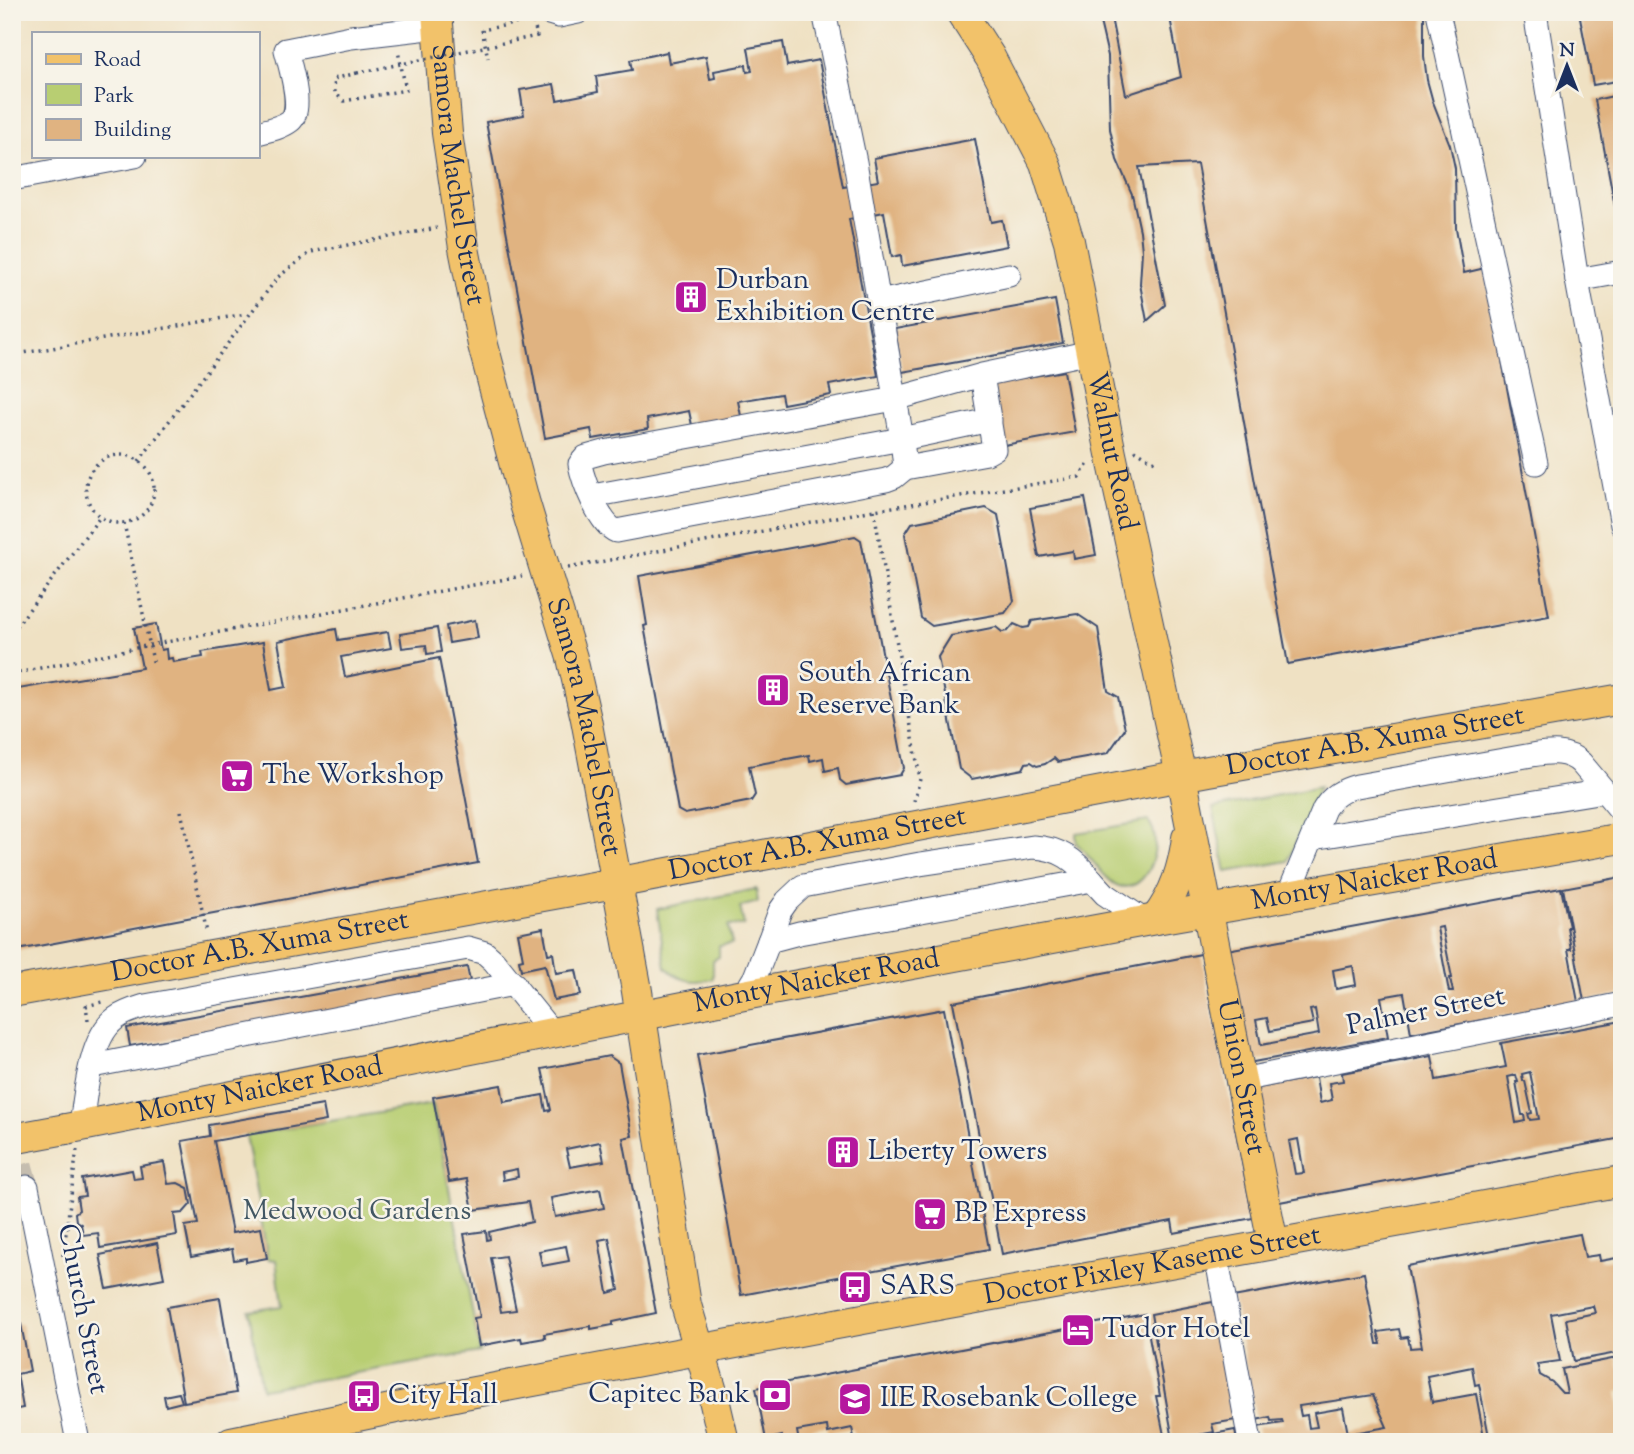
<svg xmlns="http://www.w3.org/2000/svg" width="1634" height="1454" font-family="'Sorts Mill Goudy',serif">
<rect width="100%" height="100%" fill="#f7f3e8"/>
<filter id="ink" filterUnits="userSpaceOnUse"><feTurbulence type="fractalNoise" baseFrequency=".0143" numOctaves="2"/><feDisplacementMap in="SourceGraphic" scale="14" xChannelSelector="R" yChannelSelector="G"/><feConvolveMatrix kernelMatrix="1 2 1 2 8 2 1 2 1" color-interpolation-filters="sRGB"/></filter>
<filter id="wash" filterUnits="userSpaceOnUse"><feTurbulence type="fractalNoise" baseFrequency=".00686" numOctaves="4" result="noise"/><feDisplacementMap in="SourceGraphic" scale="28" xChannelSelector="R" yChannelSelector="G"/><feGaussianBlur stdDeviation="1.57" result="paint"/><feColorMatrix in="noise" values="0 0 0 0 0 0 0 0 0 0 0 0 0 0 0 0 0 1.4 0 .05"/><feComposite in="paint" operator="in"/></filter>
<g filter="url(#wash)">
<rect width="100%" height="100%" fill="#efe1c3"/>
<g fill="#b8ce72" stroke="#6a7e68" stroke-width="2">
<path d="M1319,787L1288,861L1226,872L1213,808Z"/>
<path d="M1148,821C1165,840 1149,894 1119,886C1108,884 1087,852 1076,843V833Z"/>
<path d="M756,889L758,902L740,907L744,925L728,926L732,944L719,946V957L713,960V979C693,983 680,982 666,967L657,909Z"/>
<path d="M433,1104L480,1352L262,1389L249,1311L282,1306L276,1260L268,1259L246,1135Z"/>
</g>
<g id="blocks">
<g fill="#e0b381" fill-rule="evenodd">
<path d="M1096,12H1110L1126,95L1181,77L1169,12H1424V56L1427,80L1433,102L1450,145L1455,168L1456,228L1464,273L1485,268L1549,616L1288,664L1197,164L1139,167L1165,305L1147,321L1140,284L1142,251L1140,231L1132,194L1117,160L1110,129L1108,56L1101,26Z"/>
<path d="M1579,12H1622V80L1593,85Z"/>
<path d="M783,42L787,66L819,60L843,187L878,181L874,158L975,139L991,222L1002,220L1007,246L902,266L901,255L892,257L884,212L849,219L878,376L829,385L831,395L783,404L781,394L738,401L742,421L693,430L689,411L647,419L648,429L593,439L591,429L545,438L486,122L524,115L520,90L554,84L557,100L598,92L596,76L632,70L630,60L667,52L669,63L706,56L710,79L715,78L714,71L746,65L747,72L752,71L748,48Z"/>
<path d="M1622,94V233H1620L1595,100Z"/>
<path d="M1055,300L1063,343L902,372L895,329Z"/>
<path d="M1064,371L1075,432L1004,445L992,383Z"/>
<path d="M1085,498L1096,555L1074,559L1073,551L1039,557L1030,508Z"/>
<path d="M986,508L998,515L1014,601L1005,613L932,626L921,618L905,534L912,523Z"/>
<path d="M855,536L861,540L904,768L900,775L846,785L840,780L838,768L825,771L823,758L810,761L809,755L749,766L755,795L751,801L685,814L678,810L644,626L647,625L639,576Z"/>
<path d="M1077,614L1098,628L1108,691L1118,697L1125,729L1108,753L1058,762L1054,758L1045,764L1037,766L1031,762L1026,763L1023,769L972,779L959,769L938,657L951,636L996,627L1002,632L1008,631L1014,624L1023,628L1029,627L1032,621Z"/>
<path d="M475,620L478,638L449,643L446,626Z"/>
<path d="M156,624L161,650L166,649L167,659L172,658L173,662L203,657L202,652L263,642L271,690L286,687L278,641L336,629L338,640L388,632L391,648L341,657L345,677L439,658L478,863L12,951V690L142,668L134,628Z"/>
<path d="M437,628L441,652L427,654L426,645L402,648L400,634Z"/>
<path d="M1622,877V994L1584,1001L1563,888Z"/>
<path d="M1561,888L1569,927H1567L1571,949H1568L1578,1002L1411,1033L1404,993L1381,997L1388,1037L1248,1063L1227,950ZM1442,927L1452,978H1450L1453,992H1449L1437,928ZM1353,966L1356,985L1336,989L1333,970ZM1315,1009L1319,1034L1261,1045L1256,1020L1267,1018L1270,1031L1313,1023L1310,1010Z"/>
<path d="M543,928L548,954L553,953L556,973L576,970L581,995L554,1000L545,965L521,970L519,960L523,959L518,933Z"/>
<path d="M1201,954L1253,1218L1174,1233L1172,1221L1002,1254L953,1002Z"/>
<path d="M467,967L471,986L130,1046L127,1028Z"/>
<path d="M944,1009L989,1249L741,1295L697,1055Z"/>
<path d="M1622,1021V1138L1274,1203L1253,1089L1316,1077L1320,1103L1332,1100L1329,1083L1343,1081L1342,1073L1432,1056L1436,1080L1506,1067L1501,1043ZM1530,1072L1539,1119L1530,1120L1528,1114L1532,1113L1525,1081H1523L1522,1074ZM1516,1075L1518,1082H1516L1522,1115H1524L1525,1121L1516,1123L1508,1077ZM1298,1139L1304,1173L1295,1174L1289,1141Z"/>
<path d="M609,1056L619,1063L632,1136L623,1138L656,1313L613,1322V1325L591,1329V1326L544,1334L545,1338L522,1342L521,1338L479,1346L474,1318L480,1317L464,1234L486,1231L487,1240L490,1239L489,1232L532,1222L528,1202L473,1210L467,1179L449,1182L433,1097L501,1085L504,1102L543,1095L546,1111L551,1110L542,1069ZM600,1142L604,1161L570,1167L566,1149ZM517,1169L518,1177L503,1180L502,1172ZM600,1189L604,1208L555,1217L551,1198ZM609,1238L619,1290L608,1293L599,1240ZM566,1246L569,1261L542,1266L539,1251ZM505,1256L516,1310L501,1312L491,1258Z"/>
<path d="M323,1105L326,1121L214,1141L232,1233L261,1228L267,1258L246,1262V1258L234,1260L232,1249L191,1257L185,1226L198,1224L182,1141L210,1136L209,1125Z"/>
<path d="M164,1162L168,1184L178,1183L188,1188L191,1204L183,1213L174,1214L177,1235L100,1248L98,1233L83,1235L81,1224L76,1221L75,1213L79,1210L77,1197L85,1196L82,1179L132,1170L134,1179L142,1178L140,1166Z"/>
<path d="M1580,1234L1585,1257L1599,1255L1600,1261L1622,1257V1352L1574,1361L1566,1319L1595,1313L1593,1306L1551,1314L1560,1361L1537,1364L1540,1375L1552,1382L1562,1393H1567L1562,1369L1617,1358L1619,1368H1622V1391L1617,1392L1620,1409H1622V1442H1490L1479,1384L1475,1385L1472,1367L1427,1376L1432,1402L1476,1394L1485,1442H1260L1257,1427L1283,1423L1282,1420L1271,1421L1270,1417L1256,1420L1233,1297L1364,1273L1377,1344H1381L1378,1332L1399,1329L1401,1338L1408,1337L1410,1348L1422,1347L1407,1266ZM1373,1395L1387,1427L1348,1434L1343,1408L1314,1413L1317,1427L1309,1428L1307,1415L1301,1416L1299,1406Z"/>
<path d="M157,1243L164,1278L107,1289L100,1255Z"/>
<path d="M220,1298L236,1393L184,1402L167,1307Z"/>
<path d="M1213,1302L1236,1420L1212,1424L1214,1432L1173,1440L1151,1314Z"/>
<path d="M1145,1314L1160,1396H1156L1165,1440L1125,1442L1124,1436L1094,1442H855L852,1428L828,1433L827,1426L797,1431L799,1442H783L782,1436L766,1440L756,1388Z"/>
<path d="M21,1324L30,1371L17,1374L23,1408L12,1410V1325Z"/>
<path d="M179,1393L182,1402L166,1406L164,1396Z"/>
<path d="M1235,1430L1237,1442H1214L1213,1434Z"/>
</g>
</g>
</g>
<g filter="url(#ink)">
<use href="#blocks" fill-opacity="0" stroke="#3b4a6d" stroke-width="2"/>
<g fill="none" stroke-linecap="round" stroke-linejoin="round">
<path stroke="#c5bdaf" stroke-width="23" stroke-dasharray="23 11" stroke-linecap="butt" d="M12,1132L27,1187"/>
<g stroke="#3b4a6d" stroke-width="25">
<g id="minor">
<path d="M546,12L559,16L578,12"/>
<path d="M824,12L855,162L902,439L905,468"/>
<path d="M1438,12L1536,463"/>
<path d="M1535,12L1577,280L1622,525"/>
<path d="M257,133C268,130 281,128 290,121C304,110 290,66 286,50L351,37L438,27"/>
<path d="M12,179L135,156"/>
<path d="M1577,280L1622,272"/>
<path d="M879,302L1009,275"/>
<path d="M982,375L994,449L987,453L905,468L894,477L886,480L616,531C600,525 583,481 580,464L586,457L604,452L895,399L982,375L1091,352"/>
<path d="M592,496L902,439L990,420"/>
<path d="M1313,838L1604,791"/>
<path d="M1288,896L1324,809C1332,796 1342,790 1357,786L1532,755C1551,752 1567,750 1581,763L1622,812"/>
<path d="M769,941L780,911L787,901L803,886L920,864L1033,847C1060,848 1075,860 1092,880"/>
<path d="M744,995L755,977L769,941L799,933L1092,880L1105,894L1145,921"/>
<path d="M92,1066L514,984"/>
<path d="M1241,1080L1622,1004"/>
<path d="M81,1126C85,1096 90,1038 115,1019C124,1012 135,1009 145,1006L468,948L485,953L494,961L553,1034"/>
<path d="M27,1187L78,1442"/>
<path d="M1216,1254L1250,1442"/>
</g>
</g>
<g stroke="#3b4a6d" stroke-width="32">
<g id="major">
<path id="s1" d="M437,12L447,133L464,248L483,345L525,504L572,658L586,719L636,985L686,1305L713,1395L724,1442"/>
<path id="s2" d="M961,12L990,57L1045,163L1069,241L1111,454L1181,776L1273,1243"/>
<path d="M1156,919C1175,894 1183,868 1187,838"/>
<path id="s3" d="M12,992L615,883L1208,771L1622,699"/>
<path id="s4" d="M66,1129L744,995L1156,919L1622,838"/>
<path id="s5" d="M231,1442L464,1394L943,1304L1622,1181"/>
</g>
</g>
<g stroke="#3b4a6d" stroke-width="3.5" stroke-dasharray="2 5" stroke-linecap="butt">
<path d="M482,30L488,58"/>
<path d="M357,73L334,79L335,93L344,101L406,90L398,51"/>
<path d="M12,355L246,314"/>
<path d="M1135,450L1155,462"/>
<circle cx="120" cy="489" r="34"/>
<path d="M139,461L278,277L311,252L437,228"/>
<path d="M874,510L920,779L914,801"/>
<path d="M124,523L154,666"/>
<path d="M568,568L874,510L1079,477L1088,464"/>
<path d="M12,632L100,517"/>
<path d="M12,674L150,645L522,576"/>
<path d="M181,811L207,933"/>
<path d="M88,1020L86,1006L102,1002"/>
<path d="M63,1256L77,1149"/>
</g>
<use href="#minor" stroke="#fff" stroke-width="23"/>
<use href="#major" stroke="#f2c26a" stroke-width="30"/>
<g stroke="#3b4a6d" stroke-width="32" stroke-linecap="butt">
<path id="major-bridge" d="M12,1139L66,1129"/>
</g>
<path stroke="#3b4a6d" stroke-width="3.5" stroke-dasharray="2 5" stroke-linecap="butt" d="M357,73L537,36L533,20L482,30"/>
<use href="#major-bridge" stroke="#f2c26a" stroke-width="30"/>
</g>
</g>
<defs>
<g id="building-square" transform="scale(1.75)"><rect x="-9" y="-9" width="18" height="18" rx="4" fill="#b5179e" stroke="#f7f3e8"/><path d="M-4-6H4V6H1V3H-1V6H-4ZM-2.5-4.3h1.7v1.8h-1.7ZM.8-4.3h1.7v1.8H.8ZM-2.5-1h1.7V.8h-1.7ZM.8-1h1.7V.8H.8Z" fill="#fff"/></g>
<g id="supermarket-square" transform="scale(1.75)"><rect x="-9" y="-9" width="18" height="18" rx="4" fill="#b5179e" stroke="#f7f3e8"/><path d="M-6-5.5h2.5l.6 2H6L4.5 2H-2.5L-4.4-4H-6ZM-1.5 3.2a1.3 1.3 0 1 0 .1 0ZM3 3.2a1.3 1.3 0 1 0 .1 0Z" fill="#fff"/></g>
<g id="bus-square" transform="scale(1.75)"><rect x="-9" y="-9" width="18" height="18" rx="4" fill="#b5179e" stroke="#f7f3e8"/><path d="M-5-6H5V4H4V6H2V4H-2V6H-4V4H-5ZM-3.5-4V0h7V-4ZM-3.5 1.2v1.5H-2V1.2ZM2 1.2v1.5H3.5V1.2Z" fill="#fff"/></g>
<g id="hotel-square" transform="scale(1.75)"><rect x="-9" y="-9" width="18" height="18" rx="4" fill="#b5179e" stroke="#f7f3e8"/><path d="M-6-4.5h1.5V1H6V5H4.5V3h-9V5H-6ZM-4 0a1.8 1.8 0 1 1 3.6 0ZM.5 0V-2.5h3Q6-2.5 6 0Z" fill="#fff"/></g>
<g id="bank-square" transform="scale(1.75)"><rect x="-9" y="-9" width="18" height="18" rx="4" fill="#b5179e" stroke="#f7f3e8"/><path d="M-6-4H6V4H-6ZM0-2.3a2.3 2.3 0 1 0 0 4.6a2.3 2.3 0 1 0 0-4.6Z" fill="#fff"/></g>
<g id="university-square" transform="scale(1.75)"><rect x="-9" y="-9" width="18" height="18" rx="4" fill="#b5179e" stroke="#f7f3e8"/><path d="M0-5L7-2L0 1L-7-2ZM-4 1L0 2.5L4 1V4Q0 6-4 4Z" fill="#fff"/></g>
</defs>
<g fill-rule="evenodd">
<use href="#building-square" x="691" y="297"/>
<use href="#building-square" x="773" y="690"/>
<use href="#supermarket-square" x="237" y="776"/>
<use href="#building-square" x="843" y="1152"/>
<use href="#supermarket-square" x="930" y="1214"/>
<use href="#bus-square" x="855" y="1287"/>
<use href="#hotel-square" x="1078" y="1330"/>
<use href="#bank-square" x="775" y="1395"/>
<use href="#bus-square" x="364" y="1396"/>
<use href="#university-square" x="855" y="1399"/>
</g>
<g text-anchor="middle" dominant-baseline="central" stroke-width="5" stroke-linejoin="round" paint-order="stroke">
<g font-size="28" fill="#1b2f5e" stroke="#f7f3e8">
<text stroke="none"><textPath href="#s1" startOffset="164">Samora Machel Street</textPath></text>
<text stroke="none"><textPath href="#s2" startOffset="469">Walnut Road</textPath></text>
<text stroke="none"><textPath href="#s1" startOffset="732">Samora Machel Street</textPath></text>
<text stroke="none"><textPath href="#s3" startOffset="1386">Doctor A.B. Xuma Street</textPath></text>
<text stroke="none"><textPath href="#s3" startOffset="819">Doctor A.B. Xuma Street</textPath></text>
<text stroke="none"><textPath href="#s4" startOffset="1332">Monty Naicker Road</textPath></text>
<text stroke="none"><textPath href="#s3" startOffset="252">Doctor A.B. Xuma Street</textPath></text>
<text stroke="none"><textPath href="#s4" startOffset="765">Monty Naicker Road</textPath></text>
<text transform="translate(1426 1012) rotate(-11)">Palmer Street</text>
<text stroke="none"><textPath href="#s2" startOffset="1108">Union Street</textPath></text>
<text stroke="none"><textPath href="#s4" startOffset="198">Monty Naicker Road</textPath></text>
<text stroke="none"><textPath href="#s5" startOffset="938">Doctor Pixley Kaseme Street</textPath></text>
<text transform="translate(82 1309) rotate(79)">Church Street</text>
</g>
<g font-size="28" fill="#1b2f5e" stroke="#f7f3e8" text-anchor="start">
<text x="716" y="281">Durban<tspan x="716" dy="32">Exhibition Centre</tspan></text>
<text x="798" y="674">South African<tspan x="798" dy="32">Reserve Bank</tspan></text>
<text x="262" y="776">The Workshop</text>
<text x="868" y="1152">Liberty Towers</text>
<text x="954" y="1214">BP Express</text>
<text x="880" y="1287">SARS</text>
<text x="1102" y="1330">Tudor Hotel</text>
<text x="750" y="1395" text-anchor="end">Capitec Bank</text>
<text x="388" y="1396">City Hall</text>
<text x="880" y="1399">IIE Rosebank College</text>
</g>
<g font-size="28" fill="#425763" stroke="#f7f3e8">
<text x="357" y="1212">Medwood Gardens</text>
</g>
</g>
<rect width="1634" height="1454" fill="none" stroke="#f7f3e8" stroke-width="42"/>
<rect x="32" y="32" width="228" height="126" fill="#f7f3e8" stroke="#9fa5b1" stroke-width="2"/>
<rect x="46" y="54" width="35" height="10" fill="#f2c26a" stroke="#9fa5b1" stroke-width="2"/>
<text x="94" y="66" font-size="21" fill="#1b2f5e">Road</text>
<rect x="46" y="84" width="35" height="21" fill="#b8ce72" stroke="#9fa5b1" stroke-width="2"/>
<text x="94" y="102" font-size="21" fill="#1b2f5e">Park</text>
<rect x="46" y="119" width="35" height="21" fill="#e0b381" stroke="#9fa5b1" stroke-width="2"/>
<text x="94" y="136" font-size="21" fill="#1b2f5e">Building</text>
<g transform="translate(1567 66)" stroke="#f7f3e8" stroke-width="5" paint-order="stroke">
<path d="M0-5L12 26L0 18L-12 26Z" fill="#1b2f5e"/>
<text y="-10" font-size="19" font-weight="bold" text-anchor="middle" fill="#1b2f5e">N</text>
</g>
</svg>
